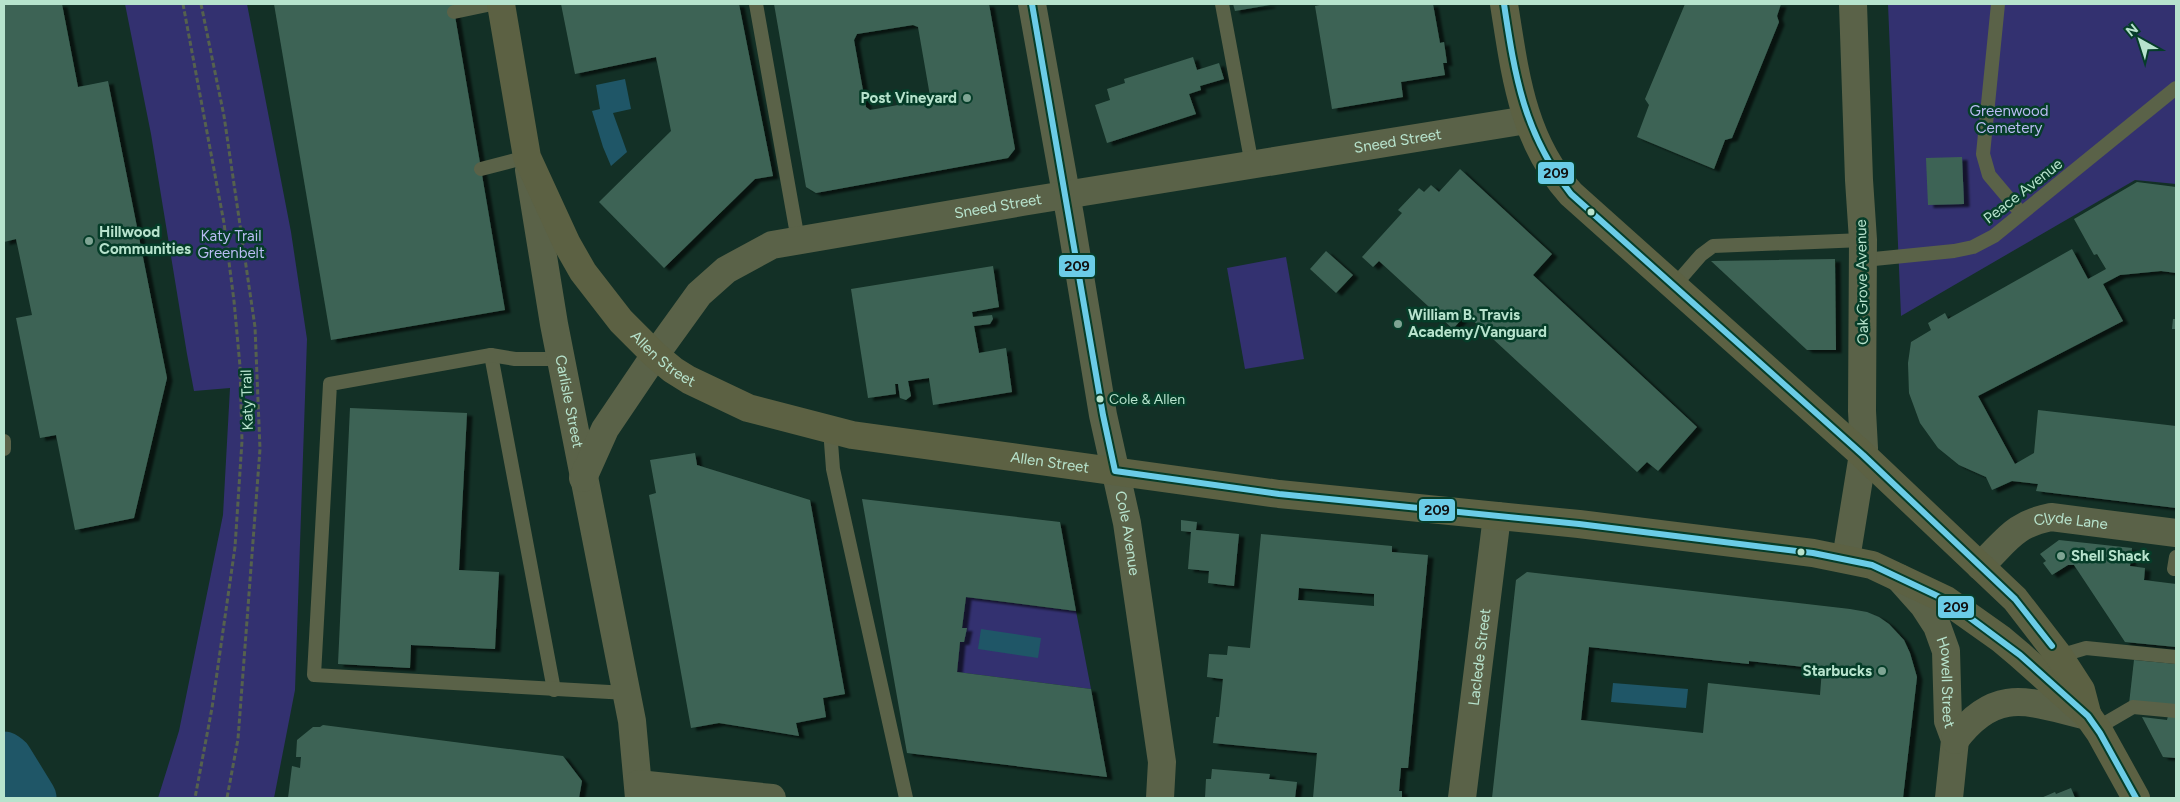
<svg xmlns="http://www.w3.org/2000/svg" width="2180" height="802" font-family="Figtree,sans-serif">
<defs>
<filter id="shadow"><feDropShadow dx="5.5" dy="3" stdDeviation="1" flood-color="#0009"/></filter>
</defs>
<rect width="100%" height="100%" fill="#133026"/>
<g fill="#333170">
<path d="M125,4H247L291,232L307,339L295,690L274,798H158L179,731L223,515L230,388L194,391L187,354L151,134Z"/>
<path d="M1888,4H2176V184L2135,180L1901,316Z"/>
<path d="M1286,257L1304,359L1245,369L1227,268Z"/>
<path d="M966,597L1076,611L1091,689L957,672L960,642H964L966,629L962,628Z"/>
</g>
<g fill="#1f5667">
<path d="M625,79L631,109L613,113L627,152L611,166L603,147L592,111L600,109L596,85Z"/>
<path d="M981,629L1041,638L1038,658L978,649Z"/>
<path d="M1613,683L1688,689L1686,708L1611,702Z"/>
</g>
<g fill="none" stroke-linecap="round" stroke-linejoin="round">
<path stroke="#1f5667" stroke-width="49" d="M4,756L8,759L32,798"/>
</g>
<g fill="#3e6355" fill-rule="evenodd" filter="url(#shadow)">
<path d="M4,4H62L78,87L108,81L167,378L134,518L75,530L56,435L40,438L16,318L32,315L16,239L4,242Z"/>
<path d="M274,4H453L505,310L331,340Z"/>
<path d="M561,4H739L773,176L755,179L664,268L599,202L671,131L656,57L575,74Z"/>
<path d="M774,4H989L1015,149L1008,158L816,193L806,187ZM913,25L918,27L930,96L926,100L870,110L866,107L854,40L857,34Z"/>
<path d="M1233,4H1270V5L1235,11Z"/>
<path d="M1325,4H1433L1440,43L1444,42L1447,63H1443L1445,75L1401,82L1403,97L1332,109L1315,6Z"/>
<path d="M1685,4H1781L1777,16L1779,22L1732,138L1725,140L1714,169L1637,137L1649,105L1645,99Z"/>
<path d="M1193,57L1197,70L1219,63L1224,79L1200,86L1201,90L1189,94L1196,114L1107,143L1095,105L1110,100L1107,89L1125,83L1124,79Z"/>
<path d="M1962,157L1964,204L1928,205L1926,158Z"/>
<path d="M1460,169L1552,254L1533,275L1697,427L1658,471L1647,462L1637,472L1466,314L1453,329L1379,261L1373,267L1362,257L1402,213L1398,210L1419,188L1424,192L1431,185L1439,192Z"/>
<path d="M2137,182L2176,187V273L2161,271L2120,275L2103,284L2123,321L1978,396L2015,464L2034,453L2038,410L2176,426V508L2036,491L2038,484L2012,481L1992,490L1986,477L1959,465L1938,448L1920,423L1909,393L1908,363L1911,342L1931,330L1928,323L1945,313L1948,319L2072,249L2088,279L2106,269L2097,254L2094,255L2074,219Z"/>
<path d="M1326,251L1353,275L1336,293L1310,269Z"/>
<path d="M1835,259L1836,350H1807L1711,261Z"/>
<path d="M993,266L999,307L972,312L973,317L992,315L993,319L990,324L974,326L979,353L1006,348L1012,392L933,405L929,378L908,381L911,396L906,400L900,398L898,384H895L896,394L868,398L851,289Z"/>
<path d="M2173,319H2176V329H2172Z"/>
<path d="M350,408L467,413L459,570L499,572L495,649L411,645L410,668L338,664Z"/>
<path d="M695,453L697,465L810,500L845,694L823,698L826,717L796,723L799,736L719,723L691,728L649,495L656,493L650,460Z"/>
<path d="M862,499L1060,522L1076,611L966,597L962,628H967L964,642H960L957,672L1091,689L1107,777L907,753Z"/>
<path d="M1181,520L1197,522L1196,530L1239,534L1234,586L1208,583L1209,571L1188,569L1191,532L1181,531Z"/>
<path d="M1261,534L1392,546V552L1428,555L1408,768H1401L1399,791H1402V798H1313L1317,753L1213,743L1216,717H1219L1223,679L1207,677L1209,654L1227,655L1228,646L1250,648ZM1299,588L1374,594V606L1298,600Z"/>
<path d="M2059,540L2132,548L2130,566L2145,568L2144,580L2176,584V647L2125,642L2074,565H2068L2052,575L2043,563L2046,561L2040,554Z"/>
<path d="M1527,572L1850,609L1867,612L1879,617L1889,624L1904,640L1910,653L1917,677L1903,798H1492L1516,580ZM1589,647L1749,664V661L1822,669L1820,695L1708,683L1703,733L1581,720Z"/>
<path d="M2134,660L2176,664V709L2129,704Z"/>
<path d="M2168,716L2176,717V758L2163,757L2142,717L2167,720Z"/>
<path d="M323,725L563,756L582,781L579,798H288L292,766L300,768L301,757H296L297,740L313,727H320Z"/>
<path d="M1212,769L1270,774L1269,779L1297,782L1295,798H1205L1206,779H1211Z"/>
<path d="M2071,788L2075,798H2041L2055,792L2056,794Z"/>
</g>
<g fill="none" stroke-linecap="round" stroke-linejoin="round">
<g stroke="#55614e" stroke-width="3" stroke-dasharray="5 2.5" stroke-linecap="butt">
<path d="M183,4L224,223L234,301L240,366L242,441L235,547L212,708L195,798"/>
<path d="M201,4L224,116L255,327L260,449L238,739L227,798"/>
</g>
<g stroke="#5a6248" stroke-width="14">
<path d="M756,4L798,240"/>
<path d="M1222,4L1252,165"/>
<path d="M1998,4L1983,154L1989,175L2021,213"/>
<path d="M454,12L492,4"/>
<path d="M481,169L527,157"/>
<path d="M1864,260L1954,251L1973,247L1994,236L2176,88"/>
<path d="M1674,286L1701,255L1713,246L1863,240"/>
<path d="M491,355L554,690"/>
<path d="M561,359H515L491,355L330,384L314,675L627,693"/>
<path d="M830,429L833,469L906,798"/>
<path d="M4,441V449"/>
<path d="M2176,557L2174,569H2176"/>
<path d="M2059,656L2086,648L2176,657"/>
<path d="M2097,728L2133,707L2176,711"/>
</g>
<g stroke="#5a6248" stroke-width="28">
<path id="s1" d="M1032,4L1070,216L1103,415L1127,523L1162,762L1160,798"/>
<path id="s2" d="M529,170L554,324L632,721L639,798"/>
<path id="s3" d="M583,478L605,429L655,355L699,294L726,270L772,245L1022,202L1527,120"/>
<path d="M1846,559L1864,448L1862,411L1863,240L1859,180L1853,4"/>
<path id="s4" d="M1980,566C2007,541 2012,525 2051,517L2176,533"/>
<path id="s5" d="M1899,578L1924,606L1937,626L1946,651L1948,721L1955,740L1949,798"/>
<path d="M1955,740C1997,684 2031,703 2088,716"/>
<path d="M638,784L772,798"/>
<path id="s6" d="M1462,798L1497,516"/>
</g>
<g stroke="#5c6143" stroke-width="28">
<path id="s7" d="M501,4L527,157L567,244L583,272L621,321L655,355L673,370L689,380L748,408L852,435L1279,494L1579,524L1813,553L1872,565L1946,600L2001,639L2020,655L2088,716L2100,733L2136,798"/>
<path d="M1504,4C1515,73 1522,140 1571,194L1863,455L2015,599L2059,656L2081,690L2087,713"/>
</g>
<g stroke="#063d29" stroke-width="10">
<g id="bus-1">
<path d="M1032,4L1103,415L1115,471L1279,494L1579,524L1813,553L1872,565L1946,600L2020,655L2088,716L2100,733L2136,798"/>
<path d="M1504,4C1515,77 1524,134 1571,194L1863,455L2015,599L2052,646"/>
</g>
</g>
<use href="#bus-1" stroke="#6bcce7" stroke-width="6"/>
</g>
<g fill="#7ea493" stroke="#063d29" stroke-width="2">
<circle cx="967" cy="98" r="5"/>
<circle cx="89" cy="241" r="5"/>
<circle cx="1398" cy="324" r="5"/>
<circle cx="2061" cy="556" r="5"/>
<circle cx="1882" cy="671" r="5"/>
</g>
<g fill="#b7e3cd" stroke="#063d29" stroke-width="2">
<circle cx="1591" cy="212" r="4.5"/>
<circle cx="1100" cy="399" r="4.5"/>
<circle cx="1801" cy="552" r="4.5"/>
</g>
<g text-anchor="middle" dominant-baseline="central" stroke-width="5" stroke-linejoin="round" paint-order="stroke">
<g font-size="14" fill="#b7e3cd" stroke="#063d29" text-anchor="start">
<text x="1109" y="399">Cole &amp; Allen</text>
</g>
<g font-size="15" font-weight="bold" fill="#b7e3cd" stroke="#063d29" text-anchor="start">
<text x="957" y="98" text-anchor="end">Post Vineyard</text>
<text x="99" y="232">Hillwood<tspan x="99" dy="17">Communities</tspan></text>
<text x="1408" y="315">William B. Travis<tspan x="1408" dy="17">Academy/Vanguard</tspan></text>
<text x="2071" y="556">Shell Shack</text>
<text x="1872" y="671" text-anchor="end">Starbucks</text>
</g>
<g font-size="15" fill="#babcf4" stroke="#063d29">
<text x="2009" y="111">Greenwood<tspan x="2009" dy="17">Cemetery</tspan></text>
<text x="231" y="236">Katy Trail<tspan x="231" dy="17">Greenbelt</tspan></text>
</g>
<g font-size="15" fill="#b7e3cd" stroke="#063d29">
<text stroke="none"><textPath href="#s3" startOffset="941">Sneed Street</textPath></text>
<text transform="translate(2023 191) rotate(-38)">Peace Avenue</text>
<text stroke="none"><textPath href="#s3" startOffset="536">Sneed Street</textPath></text>
<text transform="translate(1862 282) rotate(-91)">Oak Grove Avenue</text>
<text stroke="none"><textPath href="#s7" startOffset="402">Allen Street</textPath></text>
<text transform="translate(247 400) rotate(-92)">Katy Trail</text>
<text stroke="none"><textPath href="#s2" startOffset="235">Carlisle Street</textPath></text>
<text stroke="none"><textPath href="#s7" startOffset="808">Allen Street</textPath></text>
<text stroke="none"><textPath href="#s4" startOffset="108">Clyde Lane</textPath></text>
<text stroke="none"><textPath href="#s1" startOffset="538">Cole Avenue</textPath></text>
<text stroke="none"><textPath href="#s6" startOffset="142">Laclede Street</textPath></text>
<text stroke="none"><textPath href="#s5" startOffset="119">Howell Street</textPath></text>
</g>
</g>
<g stroke="#063d29" stroke-width="2">
<rect x="1537" y="161" width="38" height="24" rx="5" fill="#6bcce7"/>
<rect x="1058" y="254" width="38" height="24" rx="5" fill="#6bcce7"/>
<rect x="1418" y="498" width="38" height="24" rx="5" fill="#6bcce7"/>
<rect x="1937" y="595" width="38" height="24" rx="5" fill="#6bcce7"/>
</g>
<g font-size="14" text-anchor="middle" font-weight="bold" fill="#111">
<text x="1556" y="178">209</text>
<text x="1077" y="271">209</text>
<text x="1437" y="515">209</text>
<text x="1956" y="612">209</text>
</g>
<rect width="2180" height="802" fill="none" stroke="#b7e3cd" stroke-width="10"/>
<g transform="translate(2140 40) rotate(321)" stroke="#063d29" stroke-width="4" paint-order="stroke">
<path d="M0-4L9 19L0 12L-9 19Z" fill="#b7e3cd"/>
<text y="-8" font-size="14" font-weight="bold" text-anchor="middle" fill="#b7e3cd">N</text>
</g>
</svg>
